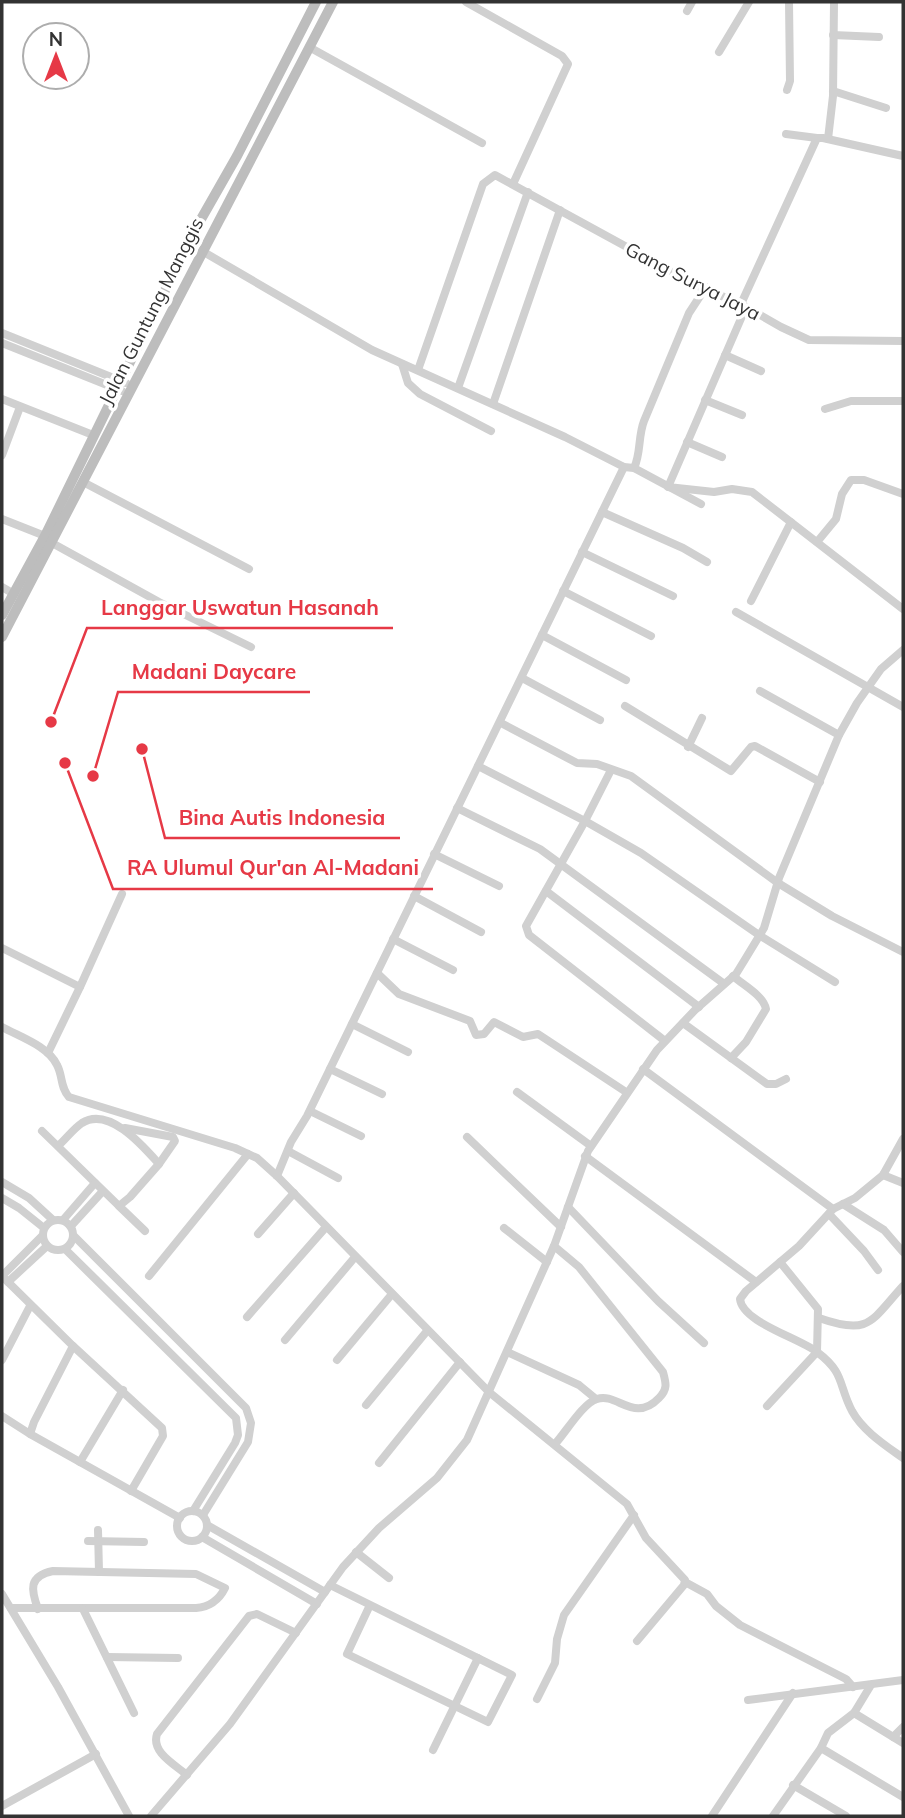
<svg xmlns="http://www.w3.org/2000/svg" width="905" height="1818" font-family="Mulish,sans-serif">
<rect width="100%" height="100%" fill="#fff"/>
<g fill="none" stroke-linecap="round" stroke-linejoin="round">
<g stroke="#d0d0d0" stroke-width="8">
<path d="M466,2L562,56L568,64L513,184"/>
<path d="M687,11L692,2"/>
<path d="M833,35L879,37"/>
<path d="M309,47L482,143"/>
<path d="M719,52L749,2"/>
<path d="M787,90L790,81L789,2"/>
<path d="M833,91L886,108"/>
<path d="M786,134L817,138"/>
<path d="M828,139L833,96L834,2"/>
<path d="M202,251L372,350L565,437L624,467L634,468L701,504"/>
<path d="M741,304L817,138H823L903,156"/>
<path d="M746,307L668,487L714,492L732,489L752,492L903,609"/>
<path d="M2,333L126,383"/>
<path d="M2,343L122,391"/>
<path d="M725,355L761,371"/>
<path d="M402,364L408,383L420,394L491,431"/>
<path d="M418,370L483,184L495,175L700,287L741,304L781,327L809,340L903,341"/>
<path d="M458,388L528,192"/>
<path d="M2,399L93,435"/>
<path d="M705,400L742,415"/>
<path d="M493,404L560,210"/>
<path d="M825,409L851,401H903"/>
<path d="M687,442L722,457"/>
<path d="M2,455L20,407"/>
<path d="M634,468C641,454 638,436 644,421L689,313L706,287"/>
<path d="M83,482L249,569"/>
<path d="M602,512L683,548L707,562"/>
<path d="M2,519L45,536"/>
<path d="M817,542L836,519L842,494L851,480H864L903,494"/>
<path d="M52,543L159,602L251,647"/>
<path d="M582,552L673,596"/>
<path d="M2,587L14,594"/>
<path d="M563,591L651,636"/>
<path d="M751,601L791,522"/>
<path d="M736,612L903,707"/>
<path d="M542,635L626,680"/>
<path d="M522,678L600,720"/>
<path d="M760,691L839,735"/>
<path d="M625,706L731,771L751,747L755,746L820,782"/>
<path d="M501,723L577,763L597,764L631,776L778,883L832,916L903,952"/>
<path d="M688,747L702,718"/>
<path d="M478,766L585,821L641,853L759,935L835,982"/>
<path d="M611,770L585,821L526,926L529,935L665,1041"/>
<path d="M457,808L540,849L723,983"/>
<path d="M434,854L499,886"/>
<path d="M546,891L699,1007"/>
<path d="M414,896L481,932"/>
<path d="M393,939L453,970"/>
<path d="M2,948L80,987"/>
<path d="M377,973L399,994L470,1021L476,1035L484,1034L494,1022L523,1037L538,1034L626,1092"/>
<path d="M683,1023L767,1084H776L786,1079"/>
<path d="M352,1024L408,1052"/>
<path d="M2,1027C20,1037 48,1046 57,1065C63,1076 60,1087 69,1097L235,1148L257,1158L277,1176L489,1392L627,1504L646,1538L685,1580L684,1585L637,1641"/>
<path d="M48,1053L80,987L122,894"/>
<path d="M731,1058L746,1042L766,1009C763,995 743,985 733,976"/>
<path d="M330,1069L382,1094"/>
<path d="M643,1069L833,1209"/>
<path d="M517,1092L591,1146"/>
<path d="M310,1111L361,1136"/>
<path d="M125,1128L173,1137L175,1141L159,1164"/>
<path d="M42,1131L119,1206L130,1197L159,1164C143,1146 109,1106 82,1123C73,1129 66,1139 58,1146"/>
<path d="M467,1137L561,1227"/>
<path d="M903,1139L883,1175L855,1198L833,1209L799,1246L746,1291L740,1299C742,1322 799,1338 817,1352C845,1373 838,1384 852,1411C863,1431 885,1445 903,1458"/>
<path d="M288,1151L338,1178"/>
<path d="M585,1156L756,1282"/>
<path d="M883,1175L903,1183"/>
<path d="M277,1176L291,1142L307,1116L624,467"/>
<path d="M2,1182L29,1198L53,1220"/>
<path d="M2,1198L19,1208L44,1228"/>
<path d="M843,1204L884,1230L903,1252"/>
<path d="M119,1206L145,1231"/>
<path d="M568,1207L658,1301L704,1343"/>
<path d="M829,1214L864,1251L878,1270"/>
<circle cx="58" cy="1235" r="15"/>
<path d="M63,1220L95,1183"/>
<path d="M71,1226L102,1192"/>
<path d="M504,1228L547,1262"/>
<path d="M258,1234L294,1193"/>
<path d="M74,1236L246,1408L251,1423L248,1442L203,1515"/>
<path d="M554,1246L579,1267L663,1372C666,1383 668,1389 659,1398C634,1424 617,1392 597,1399C583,1403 566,1432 555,1444"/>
<path d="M65,1249L236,1418L238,1435L235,1443L193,1511"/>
<path d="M2,1276L73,1346L34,1422L30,1434L180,1518"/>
<path d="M2,1276L42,1236"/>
<path d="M149,1276L248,1154"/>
<path d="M8,1282L47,1246"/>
<path d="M247,1317L326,1227"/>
<path d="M819,1318C870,1336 871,1321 903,1286"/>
<path d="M285,1340L355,1257"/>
<path d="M73,1346L162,1428L163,1436L131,1491"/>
<path d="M507,1352L579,1385L596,1399"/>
<path d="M2,1360L30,1306"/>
<path d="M337,1360L392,1294"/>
<path d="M366,1405L427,1331"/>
<path d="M767,1406L817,1352L818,1309L780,1262"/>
<path d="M2,1416L30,1434"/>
<path d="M80,1462L123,1390"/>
<path d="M379,1463L460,1362"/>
<circle cx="192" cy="1526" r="15"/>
<path d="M207,1525L325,1592"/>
<path d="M98,1530L99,1572"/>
<path d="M202,1537L317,1604"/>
<path d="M88,1541L144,1542"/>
<path d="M356,1552L389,1578"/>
<path d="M685,1582L707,1594L716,1606L740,1625L846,1679L853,1687"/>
<path d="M330,1585C391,1615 451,1645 512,1675L488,1722L347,1654L370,1605"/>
<path d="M2,1594L58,1687L129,1816"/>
<path d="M11,1608H196C209,1607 219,1600 225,1588L196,1574L53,1571C28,1576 31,1590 38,1609"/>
<path d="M83,1609L134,1713"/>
<path d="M107,1657L178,1658"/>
<path d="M537,1699L555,1663L557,1639L564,1615L634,1515"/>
<path d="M748,1700L903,1680"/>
<path d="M854,1713L903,1743"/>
<path d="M893,1737L903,1727"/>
<path d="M821,1748L903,1797"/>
<path d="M433,1750L478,1658"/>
<path d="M187,1775C174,1764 151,1752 157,1734L249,1616L257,1614L296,1633"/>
<path d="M793,1785L846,1816"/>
<path d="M2,1806L96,1754"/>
<path d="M151,1816L230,1724L343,1567L379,1528L437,1478L467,1440L554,1246L588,1151L657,1050L695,1010L736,974L744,961L764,928L779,878L839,735L857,703L881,669L903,650"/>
<path d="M712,1816L793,1693"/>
<path d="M773,1816L821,1748L828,1733L854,1713L871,1685"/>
</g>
<g stroke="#bdbdbd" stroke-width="10">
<path d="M2,615L45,536L192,235L237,156L316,2"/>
<path d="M2,637L333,2"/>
</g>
</g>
<g text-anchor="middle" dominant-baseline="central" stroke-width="7" stroke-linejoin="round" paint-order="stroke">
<g font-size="19" fill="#333" stroke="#fff">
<text transform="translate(693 281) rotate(27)">Gang Surya Jaya</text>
<text transform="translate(151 311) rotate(-63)">Jalan Guntung Manggis</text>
</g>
</g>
<path fill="none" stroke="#e63946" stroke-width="2.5" d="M51 722L87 628H393M93 776L118 692H310M142 749L165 838H400M65 763L113 889H433"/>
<g fill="#e63946" stroke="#fff" stroke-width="2.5">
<circle cx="51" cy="722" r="7"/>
<circle cx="93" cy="776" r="7"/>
<circle cx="142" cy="749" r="7"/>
<circle cx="65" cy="763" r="7"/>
</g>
<g font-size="21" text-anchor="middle" font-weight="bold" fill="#e63946" stroke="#fff" stroke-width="7" stroke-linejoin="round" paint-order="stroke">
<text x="240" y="615">Langgar Uswatun Hasanah</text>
<text x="214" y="679">Madani Daycare</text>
<text x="282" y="825">Bina Autis Indonesia</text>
<text x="273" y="875">RA Ulumul Qur'an Al-Madani</text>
</g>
<rect width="905" height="1818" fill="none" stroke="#333333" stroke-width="7"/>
<g transform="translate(56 56)"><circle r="33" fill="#ffffff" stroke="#adadad" stroke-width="2"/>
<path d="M0-5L12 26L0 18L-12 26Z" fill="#e63946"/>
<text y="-10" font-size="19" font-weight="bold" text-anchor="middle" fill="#333333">N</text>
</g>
</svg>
